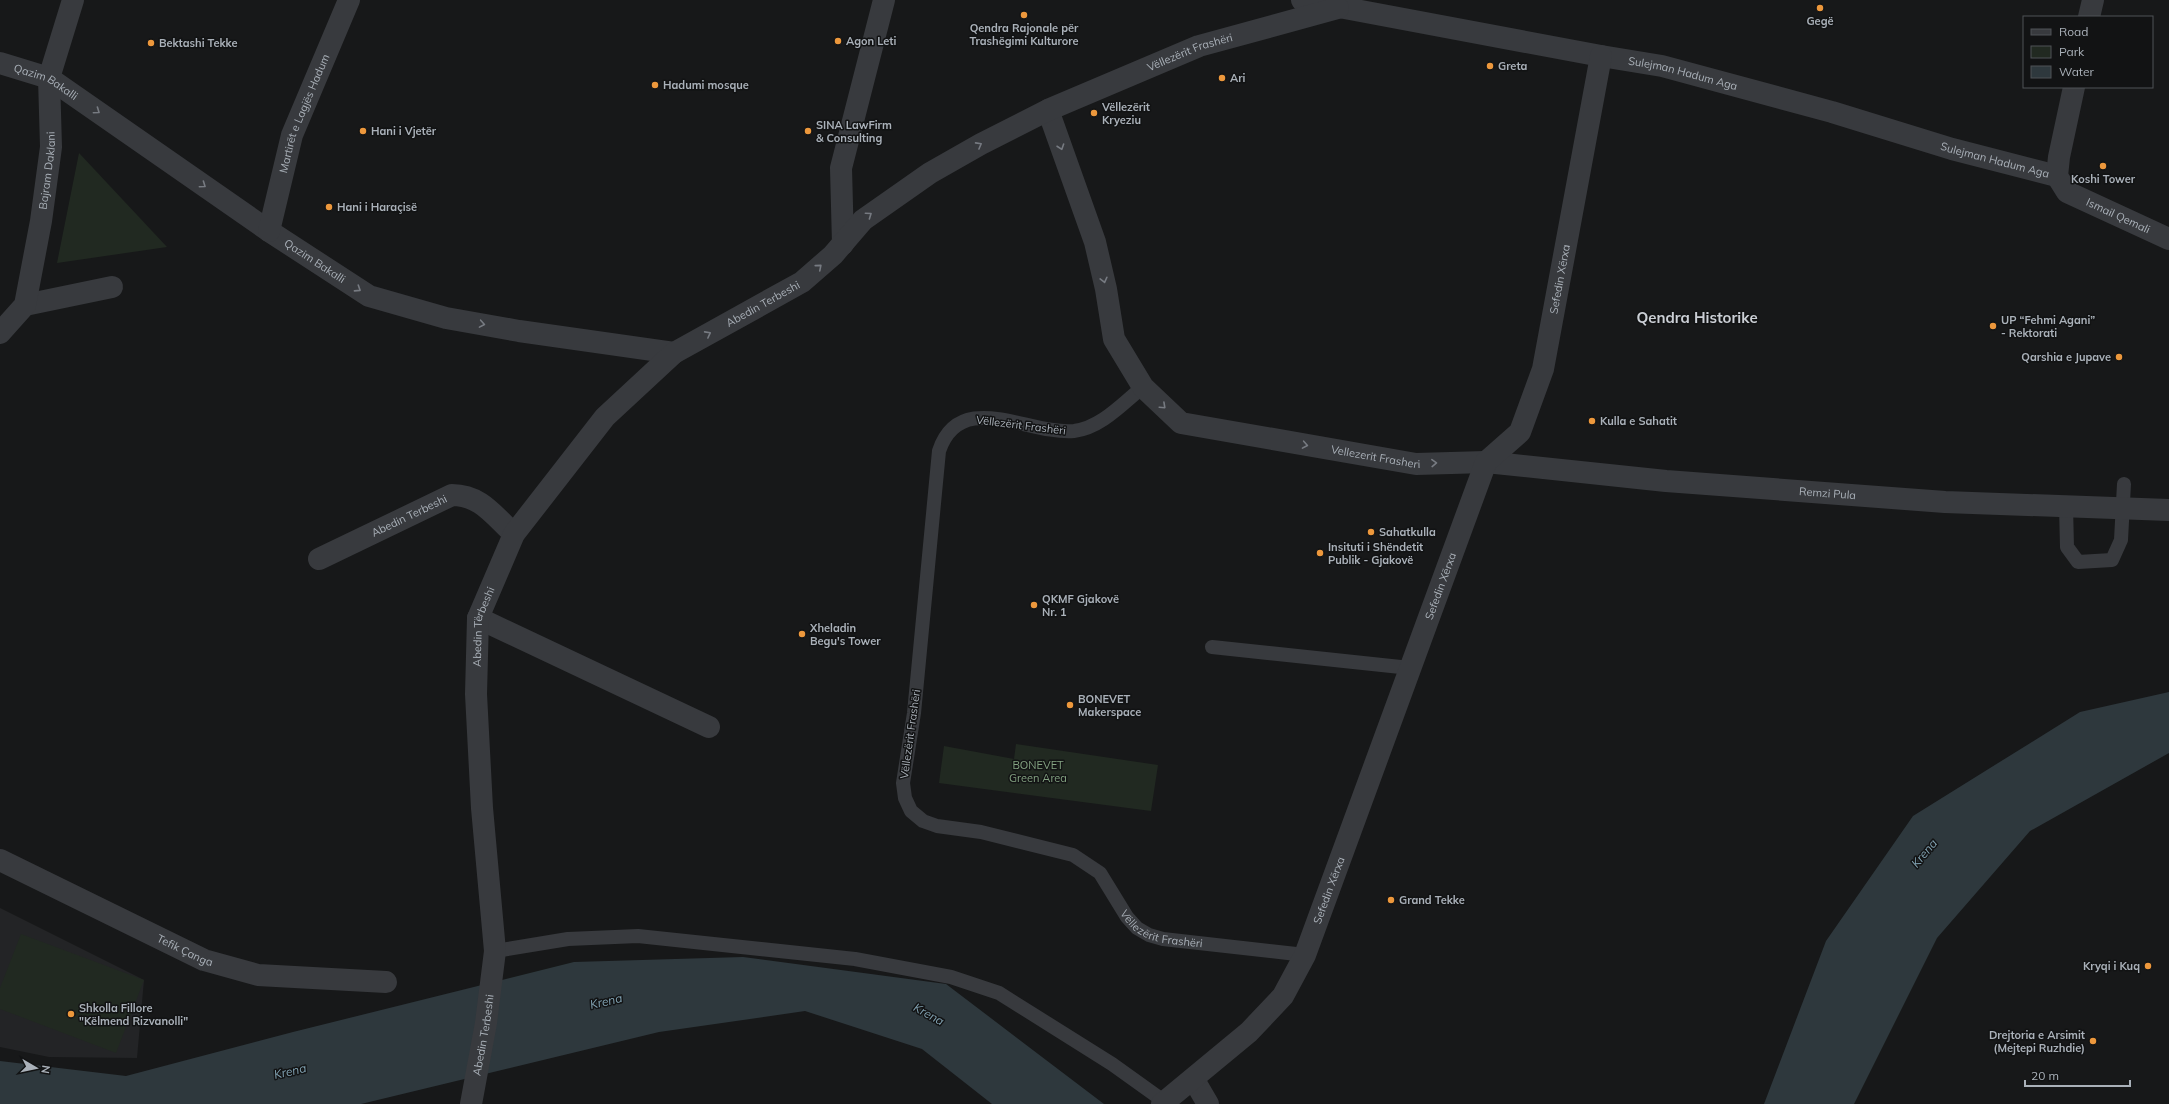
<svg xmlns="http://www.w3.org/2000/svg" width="2169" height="1104" font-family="Mulish,sans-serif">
<rect width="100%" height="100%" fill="#171819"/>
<path fill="#232426" d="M0,908L144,980L137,1058L49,1057L0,1047Z"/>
<g fill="#212921">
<path d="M79,153L167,247L57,263Z"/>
<path d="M1016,744L1158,765L1151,811L939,783L944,746L1014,759Z"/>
<path d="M21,934L144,980L116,1053L0,1009V988Z"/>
</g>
<g fill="#2e383d">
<path d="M2169,692V753L2030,831L1937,938L1854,1104H1764L1826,941L1913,816L2080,712Z"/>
<path d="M743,957L946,984L1104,1104H992L922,1049L805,1011L659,1032L361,1104H0V1061L126,1076L293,1032L574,962Z"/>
</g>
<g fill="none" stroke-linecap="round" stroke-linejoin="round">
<g stroke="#383a3e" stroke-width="14">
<path id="s1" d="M1143,387C1123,403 1101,428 1074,431C1028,435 960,388 939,451L914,713L903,783L905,798L911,811L923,821L937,826L981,832L1073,855L1100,873L1127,917L1137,928L1149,935L1163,939L1305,955"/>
<path d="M2066,506L2067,547L2078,562L2112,560L2121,540L2124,484"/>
<path d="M1212,647L1410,668"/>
<path d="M495,951L568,939L638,936L855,959L951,977L999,993L1112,1064L1165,1102"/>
</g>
<g stroke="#383a3e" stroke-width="22">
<path id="s2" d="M1302,0L1601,56L1662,66L1832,112L1952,149L2057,176"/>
<path d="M2089,17L2093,0"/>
<path id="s3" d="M0,63L49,78L269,231L369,296L446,318L519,331L674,353"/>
<path id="s4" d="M2074,87L2059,157L2057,176L2067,192L2169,239"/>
<path id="s5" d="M1048,110L1095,242L1106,289L1114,339L1143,387L1181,423L1416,464L1486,462L1666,481L1945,502L2169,510"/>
<path id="s6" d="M269,231L292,135L349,0"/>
<path d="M843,244L841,168L884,0"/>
<path d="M25,305L112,287"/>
<path id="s7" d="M0,333L25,305L41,221L51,147L49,78L73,0"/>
<path id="s8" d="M319,559L452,495C481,495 494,516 514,534"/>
<path d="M478,618L709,727"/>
<path id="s9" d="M0,860L204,960L258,975L386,982"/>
<path d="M1194,1080L1208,1104"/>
<path id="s10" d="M471,1104L486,1023L495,951L482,808L476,694L478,618L514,534L605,417L674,353L802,282L833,255L863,220L930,173L981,144L1048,110L1199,46L1338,8"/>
<path id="s11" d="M1162,1104L1249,1032L1283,996L1305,955L1486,462L1520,432L1543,369L1601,56"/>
</g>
</g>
<defs><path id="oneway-chevron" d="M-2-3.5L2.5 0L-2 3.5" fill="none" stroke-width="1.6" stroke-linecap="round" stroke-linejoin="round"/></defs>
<g stroke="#777b82">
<use href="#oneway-chevron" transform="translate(97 111) rotate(35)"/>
<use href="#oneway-chevron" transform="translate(979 145) rotate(-29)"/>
<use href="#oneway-chevron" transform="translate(1061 147) rotate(71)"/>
<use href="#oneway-chevron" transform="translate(203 185) rotate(35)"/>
<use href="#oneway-chevron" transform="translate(869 215) rotate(-35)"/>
<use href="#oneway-chevron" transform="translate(819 267) rotate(-41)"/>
<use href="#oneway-chevron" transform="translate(1104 280) rotate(76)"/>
<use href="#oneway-chevron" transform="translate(358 289) rotate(33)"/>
<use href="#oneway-chevron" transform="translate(482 324) rotate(10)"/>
<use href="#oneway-chevron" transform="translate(708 334) rotate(-28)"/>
<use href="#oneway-chevron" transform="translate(1163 406) rotate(43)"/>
<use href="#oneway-chevron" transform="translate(1305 445) rotate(10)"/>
<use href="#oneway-chevron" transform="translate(1434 463) rotate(-2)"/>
</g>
<g fill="#ed983c" stroke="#121314" stroke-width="1.5">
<circle cx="1820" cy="8" r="4"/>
<circle cx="1024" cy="15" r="4"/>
<circle cx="838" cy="41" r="4"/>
<circle cx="151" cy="43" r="4"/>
<circle cx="1490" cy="66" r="4"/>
<circle cx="1222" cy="78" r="4"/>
<circle cx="655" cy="85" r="4"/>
<circle cx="1094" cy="113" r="4"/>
<circle cx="363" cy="131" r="4"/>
<circle cx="808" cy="131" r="4"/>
<circle cx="2103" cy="166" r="4"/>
<circle cx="329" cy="207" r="4"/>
<circle cx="1993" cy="326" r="4"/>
<circle cx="2119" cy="357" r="4"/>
<circle cx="1592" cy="421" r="4"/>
<circle cx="1371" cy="532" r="4"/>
<circle cx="1320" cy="553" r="4"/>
<circle cx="1034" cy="605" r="4"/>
<circle cx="802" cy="634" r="4"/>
<circle cx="1070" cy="705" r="4"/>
<circle cx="1391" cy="900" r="4"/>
<circle cx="2148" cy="966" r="4"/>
<circle cx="71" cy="1014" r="4"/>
<circle cx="2093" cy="1041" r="4"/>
</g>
<g text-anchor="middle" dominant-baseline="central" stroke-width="3" stroke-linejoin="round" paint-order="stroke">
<g font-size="11" font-weight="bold" fill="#aab1b9" stroke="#121314" text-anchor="start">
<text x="1820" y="21" text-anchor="middle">Gegë</text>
<text x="1024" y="28" text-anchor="middle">Qendra Rajonale për<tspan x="1024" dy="13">Trashëgimi Kulturore</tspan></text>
<text x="846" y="41">Agon Leti</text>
<text x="159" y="43">Bektashi Tekke</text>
<text x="1498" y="66">Greta</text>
<text x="1230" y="78">Ari</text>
<text x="663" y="85">Hadumi mosque</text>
<text x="1102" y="107">Vëllezërit<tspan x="1102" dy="13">Kryeziu</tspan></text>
<text x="816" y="125">SINA LawFirm<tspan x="816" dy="13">&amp; Consulting</tspan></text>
<text x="371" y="131">Hani i Vjetër</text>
<text x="2103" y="179" text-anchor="middle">Koshi Tower</text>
<text x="337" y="207">Hani i Haraçisë</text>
<text x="2001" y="320">UP “Fehmi Agani”<tspan x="2001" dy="13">- Rektorati</tspan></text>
<text x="2111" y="357" text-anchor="end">Qarshia e Jupave</text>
<text x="1600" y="421">Kulla e Sahatit</text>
<text x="1379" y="532">Sahatkulla</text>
<text x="1328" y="547">Insituti i Shëndetit<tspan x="1328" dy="13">Publik - Gjakovë</tspan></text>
<text x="1042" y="599">QKMF Gjakovë<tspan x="1042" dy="13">Nr. 1</tspan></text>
<text x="810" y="628">Xheladin<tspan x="810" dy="13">Begu's Tower</tspan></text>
<text x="1078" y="699">BONEVET<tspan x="1078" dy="13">Makerspace</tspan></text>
<text x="1399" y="900">Grand Tekke</text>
<text x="2140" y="966" text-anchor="end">Kryqi i Kuq</text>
<text x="79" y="1008">Shkolla Fillore<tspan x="79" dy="13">"Këlmend Rizvanolli"</tspan></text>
<text x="2085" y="1035" text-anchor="end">Drejtoria e Arsimit<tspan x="2085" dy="13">(Mejtepi Ruzhdie)</tspan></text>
</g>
<g font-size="11" fill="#aab1b9" stroke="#121314">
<text stroke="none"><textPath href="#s10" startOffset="1425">Vëllezërit Frashëri</textPath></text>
<text stroke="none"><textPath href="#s2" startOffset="388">Sulejman Hadum Aga</textPath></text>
<text stroke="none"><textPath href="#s3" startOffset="50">Qazim Bakalli</textPath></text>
<text stroke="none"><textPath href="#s6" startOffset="123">Martirët e Lagjës Hadum</textPath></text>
<text stroke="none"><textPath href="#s2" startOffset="712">Sulejman Hadum Aga</textPath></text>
<text stroke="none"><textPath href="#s7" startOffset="174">Bajram Daklani</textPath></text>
<text stroke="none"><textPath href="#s4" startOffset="166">Ismail Qemali</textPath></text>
<text stroke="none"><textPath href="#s3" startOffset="374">Qazim Bakalli</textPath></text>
<text stroke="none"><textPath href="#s11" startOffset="938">Sefedin Xërxa</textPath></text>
<text stroke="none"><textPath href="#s10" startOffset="924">Abedin Terbeshi</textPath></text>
<text transform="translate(1021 425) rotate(7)">Vëllezërit Frashëri</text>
<text stroke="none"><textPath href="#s5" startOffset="545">Vellezerit Frasheri</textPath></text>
<text stroke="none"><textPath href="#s5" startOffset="999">Remzi Pula</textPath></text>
<text stroke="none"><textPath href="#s8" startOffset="100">Abedin Terbeshi</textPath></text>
<text stroke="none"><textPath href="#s11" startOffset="602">Sefedin Xërxa</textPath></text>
<text stroke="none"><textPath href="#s10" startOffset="481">Abedin Tërbeshi</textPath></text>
<text transform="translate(910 734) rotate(-82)">Vëllezërit Frashëri</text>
<text stroke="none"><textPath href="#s11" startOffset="278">Sefedin Xërxa</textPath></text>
<text stroke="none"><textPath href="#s1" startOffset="890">Vëllezërit Frashëri</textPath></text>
<text stroke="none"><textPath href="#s9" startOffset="206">Tefik Çanga</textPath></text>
<text stroke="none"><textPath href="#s10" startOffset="70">Abedin Terbeshi</textPath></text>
</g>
<g font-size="11" fill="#84a382" stroke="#121314">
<text x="1038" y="765">BONEVET<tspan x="1038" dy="13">Green Area</tspan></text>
</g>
<g font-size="12" font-style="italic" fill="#82a3b3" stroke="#121314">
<text transform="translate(1924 853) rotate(-50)">Krena</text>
<text transform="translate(606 1001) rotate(-13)">Krena</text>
<text transform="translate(929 1014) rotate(29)">Krena</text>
<text transform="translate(290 1071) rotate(-13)">Krena</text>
</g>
<g font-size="15" font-weight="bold" fill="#cbcfd5" stroke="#121314">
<text x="1697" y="317">Qendra Historike</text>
</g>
</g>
<rect x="2023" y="16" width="130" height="72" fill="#121314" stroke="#4f5256"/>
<rect x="2031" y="29" width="20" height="6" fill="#383a3e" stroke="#4f5256"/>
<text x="2059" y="36" font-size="12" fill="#aab1b9">Road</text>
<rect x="2031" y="46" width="20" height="12" fill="#212921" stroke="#4f5256"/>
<text x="2059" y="56" font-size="12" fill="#aab1b9">Park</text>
<rect x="2031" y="66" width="20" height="12" fill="#2e383d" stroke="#4f5256"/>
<text x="2059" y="76" font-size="12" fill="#aab1b9">Water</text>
<g transform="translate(36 1068) rotate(99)" stroke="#121314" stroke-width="3" paint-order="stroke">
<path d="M0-3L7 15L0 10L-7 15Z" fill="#aab1b9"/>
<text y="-6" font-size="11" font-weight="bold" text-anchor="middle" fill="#aab1b9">N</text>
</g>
<path d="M2025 1080v6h105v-6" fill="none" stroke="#aab1b9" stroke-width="2"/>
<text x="2031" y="1080" font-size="12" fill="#aab1b9" stroke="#121314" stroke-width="3" paint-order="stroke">20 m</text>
</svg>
